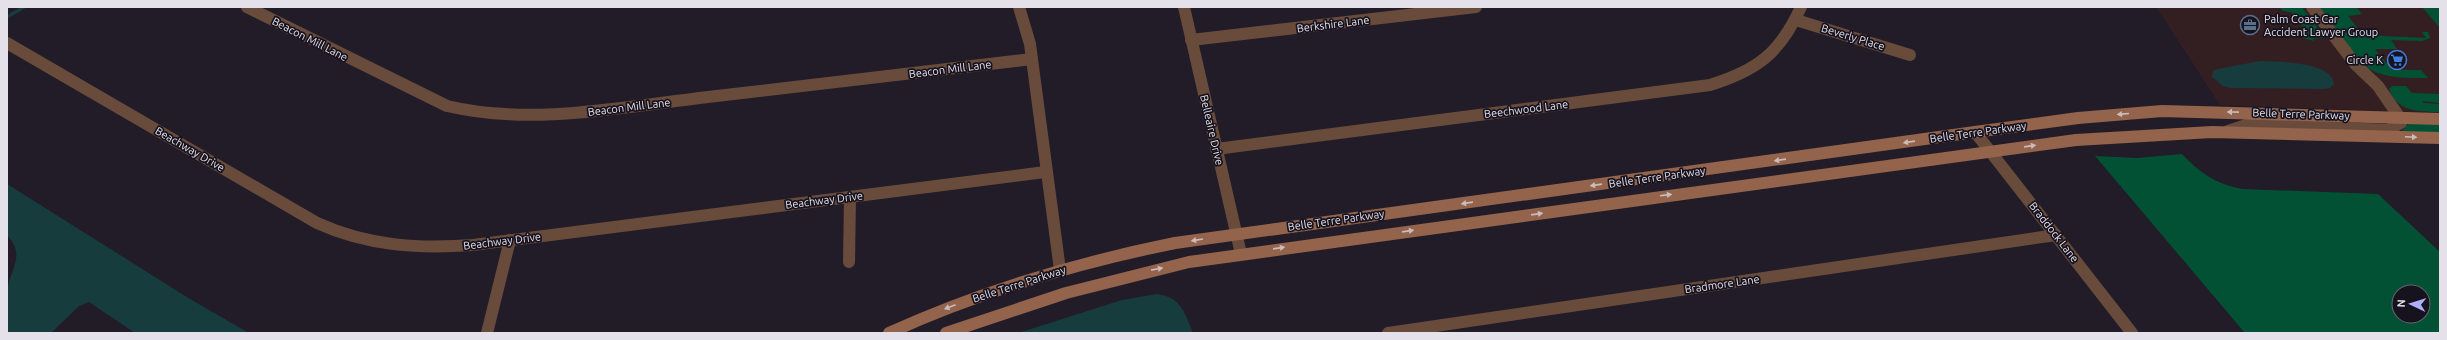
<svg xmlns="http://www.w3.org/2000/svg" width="2447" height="340" font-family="Ubuntu,sans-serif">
<rect width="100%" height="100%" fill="#211c27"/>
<path fill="#331f21" d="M2156,7H2440V113L2220,105Z"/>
<g fill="#035135" fill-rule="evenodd">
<path d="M2279,7H2302L2323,35L2322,38L2313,39L2314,41L2306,39L2298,34H2308L2291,12L2283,11Z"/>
<path d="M2318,7H2356L2362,14L2348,16L2363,35L2426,38L2422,32H2428L2430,38L2422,41L2391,40L2397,49H2375L2392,70H2421L2428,78C2405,78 2382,79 2363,65Z"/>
<path d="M2422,7H2440V28Z"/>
<path d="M2392,86H2406L2412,93L2440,94V103L2422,101L2424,103L2440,104V112C2420,112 2397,112 2389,89Z"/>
<path d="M2409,123L2440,124V133L2401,132Z"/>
<path d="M2182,154C2200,173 2216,184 2242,189L2378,194L2440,252V333H2245L2095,156L2137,158ZM2399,292H2423V316H2399Z"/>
</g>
<g fill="#173c3e">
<path d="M2260,61C2277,62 2332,61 2334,84L2330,88L2324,89L2231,88L2223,86L2212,77L2213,71L2218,69Z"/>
<path d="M7,184L190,299L249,333H135L89,302L79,306L51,333H7C7,320 6,306 7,292C9,270 27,256 7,235Z"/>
<path d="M1157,294C1181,297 1185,313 1193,333H1018L1122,300Z"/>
</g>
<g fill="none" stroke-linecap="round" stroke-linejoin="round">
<path stroke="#173c3e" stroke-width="3.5" d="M7,17L24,7"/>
<g stroke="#694b3c" stroke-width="12">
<path d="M247,7L447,106C532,126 622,107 708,97C816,85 924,72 1032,59"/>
<path d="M1019,7L1030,44L1060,270"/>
<path d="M1184,7L1241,254"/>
<path d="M1796,20L1910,55"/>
<path d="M1191,40L1476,7"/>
<path d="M7,43L317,223C368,246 418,249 473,245L1045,172"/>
<path d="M2228,131L2249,124L2388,130L2401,123L2400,118L2378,86L2356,65L2312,7"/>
<path d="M1975,132L2132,333"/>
<path d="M1216,149L1710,85C1758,70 1780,53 1801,7"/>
<path d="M849,262L850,197"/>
<path d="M487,333L510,240"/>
<path d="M1388,333L2056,235"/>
</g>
<g stroke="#93634c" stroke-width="12">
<path d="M889,333C981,291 1076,263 1175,243L1975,132L2078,118L2162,111L2440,119"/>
<path d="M946,333L1066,293L1189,262L2076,140L2212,132L2440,138"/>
</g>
</g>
<defs><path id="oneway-solid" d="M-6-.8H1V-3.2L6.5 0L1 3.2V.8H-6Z"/></defs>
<g fill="#cbb">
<use href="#oneway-solid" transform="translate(2233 112) rotate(-179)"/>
<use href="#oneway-solid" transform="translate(2123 114) rotate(175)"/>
<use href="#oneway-solid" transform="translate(2411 137) rotate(2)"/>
<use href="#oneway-solid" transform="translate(1909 142) rotate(172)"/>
<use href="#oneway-solid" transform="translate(2030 146) rotate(-8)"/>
<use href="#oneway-solid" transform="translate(1780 160) rotate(172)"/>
<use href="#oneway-solid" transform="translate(1596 185) rotate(172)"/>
<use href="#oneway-solid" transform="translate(1666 195) rotate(-7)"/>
<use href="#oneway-solid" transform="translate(1467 203) rotate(172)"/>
<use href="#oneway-solid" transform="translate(1537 214) rotate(-8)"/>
<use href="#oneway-solid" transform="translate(1408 231) rotate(-8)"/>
<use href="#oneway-solid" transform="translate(1197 240) rotate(171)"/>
<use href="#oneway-solid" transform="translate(1279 248) rotate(-8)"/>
<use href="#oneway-solid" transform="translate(1157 269) rotate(-11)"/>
<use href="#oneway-solid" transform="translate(950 307) rotate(159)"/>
</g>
<defs>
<g id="office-ring" transform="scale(1)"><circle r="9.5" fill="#17131e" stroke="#5c6f8a" stroke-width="1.5"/><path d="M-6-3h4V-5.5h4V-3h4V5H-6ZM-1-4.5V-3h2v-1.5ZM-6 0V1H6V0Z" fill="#5c6f8a"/></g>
<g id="supermarket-ring" transform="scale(1)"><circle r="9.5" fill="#17131e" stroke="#3f7fe0" stroke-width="1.5"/><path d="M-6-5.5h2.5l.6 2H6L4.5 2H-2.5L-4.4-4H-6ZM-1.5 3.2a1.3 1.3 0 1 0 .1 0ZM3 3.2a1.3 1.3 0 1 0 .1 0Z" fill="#3f7fe0"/></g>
</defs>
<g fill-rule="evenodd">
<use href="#office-ring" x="2250" y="25"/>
<use href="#supermarket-ring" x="2397" y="60"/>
</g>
<g text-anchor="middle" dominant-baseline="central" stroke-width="3.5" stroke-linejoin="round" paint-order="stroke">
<g font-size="11" fill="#e5e1ea" stroke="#17131e" text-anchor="start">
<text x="2264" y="19">Palm Coast Car<tspan x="2264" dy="13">Accident Lawyer Group</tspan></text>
<text x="2383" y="60" text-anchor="end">Circle K</text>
</g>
<g font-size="11" fill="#e5e1ea" stroke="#17131e">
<text transform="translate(1333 24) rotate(-7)">Berkshire Lane</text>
<text transform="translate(1853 37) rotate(17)">Beverly Place</text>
<text transform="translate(310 39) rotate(27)">Beacon Mill Lane</text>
<text transform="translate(950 69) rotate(-7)">Beacon Mill Lane</text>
<text transform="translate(629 107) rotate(-7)">Beacon Mill Lane</text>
<text transform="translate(1526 109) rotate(-7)">Beechwood Lane</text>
<text transform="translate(2301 114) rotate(2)">Belle Terre Parkway</text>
<text transform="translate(1212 130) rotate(77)">Belleaire Drive</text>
<text transform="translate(1978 132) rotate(-8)">Belle Terre Parkway</text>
<text transform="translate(190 149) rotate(30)">Beachway Drive</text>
<text transform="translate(1657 177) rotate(-8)">Belle Terre Parkway</text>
<text transform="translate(824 200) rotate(-7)">Beachway Drive</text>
<text transform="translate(1336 220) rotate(-8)">Belle Terre Parkway</text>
<text transform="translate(2054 232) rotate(52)">Braddock Lane</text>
<text transform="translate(502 241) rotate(-7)">Beachway Drive</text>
<text transform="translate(1019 284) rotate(-18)">Belle Terre Parkway</text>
<text transform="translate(1722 284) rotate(-8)">Bradmore Lane</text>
</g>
</g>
<rect width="2447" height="340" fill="none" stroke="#e5e1ea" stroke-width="16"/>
<g transform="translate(2411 304) rotate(274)"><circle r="19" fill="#17131e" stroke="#696570"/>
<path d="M0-3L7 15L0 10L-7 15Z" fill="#aeaefa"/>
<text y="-6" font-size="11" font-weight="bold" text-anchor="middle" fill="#e5e1ea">N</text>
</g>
</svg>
